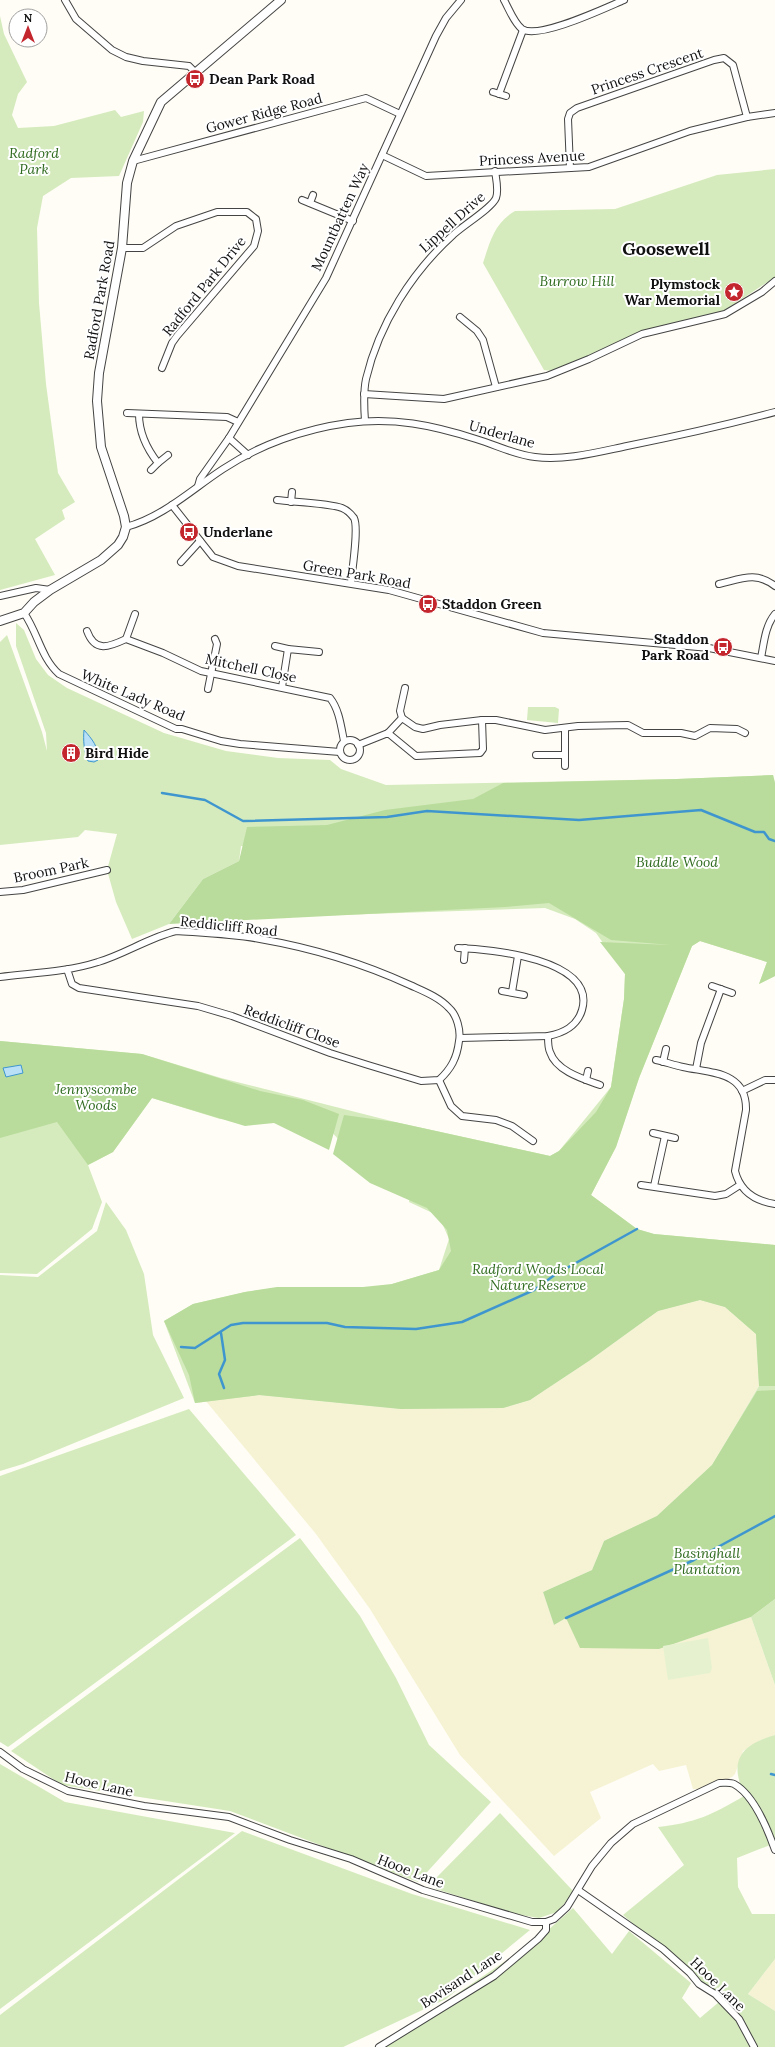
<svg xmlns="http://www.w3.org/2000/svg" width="775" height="2047" font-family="Lora,serif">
<rect width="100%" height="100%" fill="#fffdf5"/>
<g fill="#f6f3d4">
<path d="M700,1300L725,1307L756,1334L759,1386L712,1465L657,1516L604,1541L592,1570L543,1592L554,1625L566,1618L659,1649L751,1617L775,1685V1735L761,1740L743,1751L735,1774L732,1777L705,1789H693L686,1765L659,1771L653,1764L590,1792L601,1818L554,1856L460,1755L370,1609L316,1534L205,1400L259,1395L401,1409L503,1408L530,1400L589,1361L658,1311Z"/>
<path d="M775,1959V2011L748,1994Z"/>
</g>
<g fill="#d5ebbd">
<path d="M0,16L4,34L27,82L18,94L12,115L18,128L54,126L115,110L121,117L144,111L143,122L119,176L71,178L43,196L37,228L39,303L46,384L58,473L75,502L62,510L65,519L35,539L55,575L0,590Z"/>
<path d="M775,169V277L724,311L645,330L570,365L552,371L544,370L483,263C490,242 494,223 515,211L615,209L717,175Z"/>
<path d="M16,623L24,630L36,659L48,675L67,688L164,733L226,751L278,758L330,760L341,769L386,785L677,779L773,775L775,783V976L759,984L767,962L700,941L692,946L639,1078L616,1147L591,1195L637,1229L654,1234L775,1245V1507L604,1541L657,1516L712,1465L759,1386L756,1334L725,1307L700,1300L658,1311L530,1400L503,1408L401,1409L259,1395L195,1403L164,1321L193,1304L245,1292L283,1287H326L330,1320L392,1284L439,1270L449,1239L439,1216L409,1202L411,1187L341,1142L323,1123L220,1119L152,1098L113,1152L88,1165L102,1202L92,1229L37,1274L0,1273V1041L142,1054L221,1078L395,1122L550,1156L559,1151L611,1087L624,999L625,974L596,933L575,919L545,908L311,916L257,847L241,846L239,861L203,879L169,924L132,939L116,902L107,870L117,834L85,830L78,837L0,845V642L7,635L42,732L47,751L46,733L16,646Z"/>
<path d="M528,707H555L559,709L558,723L527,720Z"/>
<path d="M106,1202L126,1230L144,1274L153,1335L184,1398L23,1464L0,1471V1275L38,1277L97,1231Z"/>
<path d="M189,1409L296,1535L8,1747L0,1742V1476Z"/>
<path d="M300,1538L360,1616L396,1678L429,1745L491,1802L418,1882L230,1811L62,1785L11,1751Z"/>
<path d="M775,1599V1685L751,1617Z"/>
<path d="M775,1735V1843L737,1858L738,1887L752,1914H775V1959L748,1994L775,2011V2047H378L538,1939L573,1908L612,1954L629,1931L691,1983L682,1998L700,2018L719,2002L663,1949L623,1915L684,1865L658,1827C695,1823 712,1815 744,1796C742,1789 739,1782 738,1775C734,1750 755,1741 775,1735Z"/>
<path d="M0,1764L65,1802L235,1833L0,2009Z"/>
<path d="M500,1813L574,1892L557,1912L539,1918L515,1914L436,1889V1878Z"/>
<path d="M242,1831L412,1894L530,1930L446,1999L343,2047H0V2015Z"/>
</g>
<g fill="#b9dc9c">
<path d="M773,775L775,783V976L759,984L767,962L700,941L692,946L639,1078L616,1147L591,1195L637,1229L654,1234L775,1245V1386H759L756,1334L725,1307L700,1300L658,1311L589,1361L530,1400L503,1408L401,1409L259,1395L195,1403L189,1375L164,1321L193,1304L245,1292L277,1287H363L392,1284L439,1270L451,1251L447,1230L427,1208L370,1183L333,1154L344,1115L395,1122L550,1156L559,1151L596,1112L611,1087L624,999L625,974L600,942L671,945L611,940L549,903L505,907L169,924L203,879L239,861L247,827L327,825L385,810L473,799L503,783L677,779Z"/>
<path d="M0,1041L142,1054L260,1091L303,1100L339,1114L329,1150L274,1123L245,1126L152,1098L113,1152L88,1165L57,1122L0,1138Z"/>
<path d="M775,1390V1599L751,1617L659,1649L580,1648L566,1618L554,1625L543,1592L592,1570L604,1541L657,1516L712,1465L757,1391Z"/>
</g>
<path fill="#e6f2cf" d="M708,1638L712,1668L710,1673L668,1680L663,1646Z"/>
<g fill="#b9e0f7" stroke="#3f96cf">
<path d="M84,730C92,739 99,747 98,760L94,762L88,761C84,752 83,740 84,730Z"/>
<path d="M21,1065L23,1073L6,1077L3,1068Z"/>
</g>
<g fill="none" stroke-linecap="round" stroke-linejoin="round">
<g stroke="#3f96cf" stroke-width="2.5">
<path d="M162,793L205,800L243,821L387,817L427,811L579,820L701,810L755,832H764L769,839L775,841"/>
<path d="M221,1333L225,1360L219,1374L224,1388"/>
<path d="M181,1347L195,1348L231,1325L243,1323H327L345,1327L416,1329L462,1322L534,1290L556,1274L637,1229"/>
<path d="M566,1618L694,1560L775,1516"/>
<path d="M771,1774L775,1775"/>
</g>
<g stroke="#444" stroke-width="8">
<g id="minor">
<path d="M65,0L76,19L112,50L126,57L143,61L189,66L195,72"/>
<path d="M504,0C509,9 514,23 522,29C538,40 605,8 624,0"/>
<path d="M493,92L506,96"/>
<path d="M499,94L523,30"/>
<path d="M382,155L426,176L589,167L690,131L747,117L775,113"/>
<path d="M133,161L366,98L400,114"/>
<path d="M570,168L568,119L570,113L577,108L714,60L724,58L733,65L747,117"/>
<path d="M302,200L353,221"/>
<path d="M310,203L313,195"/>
<path d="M122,248H143L176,226L217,212H247L256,219L258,231L254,246L177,336L172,343L162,368"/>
<path d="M460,317L477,331L483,340L496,387"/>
<path d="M364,394L444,399L547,376L589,359L642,334L725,314L762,292L775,281"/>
<path d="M127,413L227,417L238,422"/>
<path d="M139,414C139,432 147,449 158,463L151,470"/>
<path d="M365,421C364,407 363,393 366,379C379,324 412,272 453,235C462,226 492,208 496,198C499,190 496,179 495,171"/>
<path d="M229,438L248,455"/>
<path d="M158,463L168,455"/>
<path d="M198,486L200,479L229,438L326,278L436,36L446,18L461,0"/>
<path d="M277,500C293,502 329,503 342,508C347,510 351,514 354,518C359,528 352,570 351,583"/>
<path d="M291,502L292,492"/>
<path d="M172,505L213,557L238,566L389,590L543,633L709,648L775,661"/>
<path d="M126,527C163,517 191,490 223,469C259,445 304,429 348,423C394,417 432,425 476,439C496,445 515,455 535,457C565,461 598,452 627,446C677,436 726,425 775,412"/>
<path d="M181,562L200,541"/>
<path d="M719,584C741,579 756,571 775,586"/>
<path d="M0,596L36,588L50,590"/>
<path d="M24,613C38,633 41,658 59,674L176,729H182L221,741L240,744L340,752"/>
<path d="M87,631C95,653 109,647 126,639L163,653L201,671L330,698C339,709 341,726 344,741"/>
<path d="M126,639L135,614"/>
<path d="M275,646L288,649"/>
<path d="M761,658C764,643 765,626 775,614"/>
<path d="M282,687L288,649L319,652"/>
<path d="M208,689L217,644L215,639"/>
<path d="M402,718L400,711L405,688"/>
<path d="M388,733L402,718L415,727L423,729L440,725L482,720"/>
<circle cx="350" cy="750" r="10"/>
<path d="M358,745L388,733L416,756L480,753L483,749L482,720H496L545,730L578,726L628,725L643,733H681L695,736L710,728L737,729L745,733"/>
<path d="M536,755H565V729"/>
<path d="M565,766V755"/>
<path d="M0,892L23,890L107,870"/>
<path d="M458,948C490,949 597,959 582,1010C577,1027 563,1033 548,1036L460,1038"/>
<path d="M464,960L465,948"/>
<path d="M0,977C32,973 67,972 98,962C125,954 148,938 176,931C204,933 232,934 260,939C312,948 362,963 410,985C423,991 439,997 449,1008C457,1015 461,1031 459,1041C457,1058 451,1069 439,1080L421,1081L368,1065L330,1053L232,1016L198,1006L79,988L72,984L67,969"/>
<path d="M712,986L732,993"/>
<path d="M502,991L524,995"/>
<path d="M512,992L518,956"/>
<path d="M548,1036C548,1041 548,1048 550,1052C556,1071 583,1079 600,1085"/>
<path d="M656,1060C665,1062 674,1065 683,1067C710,1073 747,1071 746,1110L735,1171C740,1191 755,1201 775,1204"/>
<path d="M663,1062L666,1049"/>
<path d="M696,1069L701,1043L721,989"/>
<path d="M439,1080L451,1106L462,1116L496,1120L512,1126L533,1141"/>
<path d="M586,1080L588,1071"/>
<path d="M742,1091L765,1080H775"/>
<path d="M653,1133L675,1138"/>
<path d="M641,1185L715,1196L726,1194L740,1185"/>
<path d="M654,1186L665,1136"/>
<path d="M0,1752L23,1769L68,1791L144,1806L229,1817L290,1840L351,1859L423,1890L532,1922H546L554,1919L567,1907L592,1866L611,1843L633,1824L719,1783C724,1783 730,1782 734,1784C754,1795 768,1830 775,1850"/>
<path d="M578,1890L663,1949L690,1973L699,1984L715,1994L739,2019L754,2047"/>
<path d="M379,2047L494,1976L538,1939L546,1930V1922"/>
</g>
</g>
<g stroke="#444" stroke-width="10">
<path id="tertiary" d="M0,621L24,613L34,602L50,590L101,560L118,545L123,537L126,527L124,516L101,447L97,401L99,373L122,248L127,183L133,161L161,102L281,0"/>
</g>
<use href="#minor" stroke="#fff" stroke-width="6"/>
<use href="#tertiary" stroke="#fff" stroke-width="8"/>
</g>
<defs>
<g id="bus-disc" transform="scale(1)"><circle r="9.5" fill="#c4262e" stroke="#fff"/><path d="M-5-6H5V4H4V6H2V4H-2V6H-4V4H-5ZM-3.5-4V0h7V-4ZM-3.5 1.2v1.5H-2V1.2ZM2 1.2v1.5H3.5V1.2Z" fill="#fff"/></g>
<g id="sight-disc" transform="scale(1)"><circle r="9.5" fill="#c4262e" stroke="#fff"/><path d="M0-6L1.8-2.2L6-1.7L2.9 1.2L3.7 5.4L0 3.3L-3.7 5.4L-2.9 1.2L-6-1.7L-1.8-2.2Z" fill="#fff"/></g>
<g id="building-disc" transform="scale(1)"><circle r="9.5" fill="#c4262e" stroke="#fff"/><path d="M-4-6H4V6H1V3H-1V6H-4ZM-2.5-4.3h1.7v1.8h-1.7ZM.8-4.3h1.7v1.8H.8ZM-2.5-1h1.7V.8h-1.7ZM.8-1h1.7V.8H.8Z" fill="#fff"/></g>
</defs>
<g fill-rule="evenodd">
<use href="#bus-disc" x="195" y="79"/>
<use href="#sight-disc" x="734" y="292"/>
<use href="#bus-disc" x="189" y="532"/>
<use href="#bus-disc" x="428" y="604"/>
<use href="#bus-disc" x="723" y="647"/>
<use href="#building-disc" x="71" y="753"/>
</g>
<g text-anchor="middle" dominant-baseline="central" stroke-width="4" stroke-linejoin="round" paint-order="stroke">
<g font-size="14" fill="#111" stroke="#fff">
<text transform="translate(647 71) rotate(-19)">Princess Crescent</text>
<text transform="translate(264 113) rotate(-15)">Gower Ridge Road</text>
<text transform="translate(532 158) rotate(-3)">Princess Avenue</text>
<text transform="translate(340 217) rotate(-65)">Mountbatten Way</text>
<text transform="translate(452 222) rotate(-42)">Lippell Drive</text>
<text transform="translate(204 286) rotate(-51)">Radford Park Drive</text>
<text transform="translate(99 300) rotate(-80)">Radford Park Road</text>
<text transform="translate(502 434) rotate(16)">Underlane</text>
<text transform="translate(357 574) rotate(10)">Green Park Road</text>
<text transform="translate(251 668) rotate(12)">Mitchell Close</text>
<text transform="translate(133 695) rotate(23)">White Lady Road</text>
<text transform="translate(51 870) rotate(-12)">Broom Park</text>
<text transform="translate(229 926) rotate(6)">Reddicliff Road</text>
<text transform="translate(292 1026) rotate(20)">Reddicliff Close</text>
<text transform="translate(99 1784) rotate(13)">Hooe Lane</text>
<text transform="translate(411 1871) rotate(21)">Hooe Lane</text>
<text transform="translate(461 1979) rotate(-33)">Bovisand Lane</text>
<text transform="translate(718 1984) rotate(44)">Hooe Lane</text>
</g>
<g font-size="14" font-weight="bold" fill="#111" stroke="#fff" text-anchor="start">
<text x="209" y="79">Dean Park Road</text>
<text x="720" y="284" text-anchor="end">Plymstock<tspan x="720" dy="16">War Memorial</tspan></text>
<text x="203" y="532">Underlane</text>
<text x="442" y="604">Staddon Green</text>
<text x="709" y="639" text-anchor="end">Staddon<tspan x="709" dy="16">Park Road</tspan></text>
<text x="85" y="753">Bird Hide</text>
</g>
<g font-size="14" font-style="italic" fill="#2f6b1f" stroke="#fff">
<text x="34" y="153">Radford<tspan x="34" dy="16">Park</tspan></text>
<text x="577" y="281">Burrow Hill</text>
<text x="677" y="862">Buddle Wood</text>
<text x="96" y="1089">Jennyscombe<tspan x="96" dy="16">Woods</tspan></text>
<text x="538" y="1269">Radford Woods Local<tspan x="538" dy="16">Nature Reserve</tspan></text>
<text x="707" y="1553">Basinghall<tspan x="707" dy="16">Plantation</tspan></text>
</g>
<g font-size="18" font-weight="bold" fill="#111" stroke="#fff">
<text x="666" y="248">Goosewell</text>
</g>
</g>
<g transform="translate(28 28)"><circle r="19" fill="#ffffff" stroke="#a0a0a0"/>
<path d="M0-3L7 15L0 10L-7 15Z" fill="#c4262e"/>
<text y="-6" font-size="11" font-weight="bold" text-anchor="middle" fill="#111111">N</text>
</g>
</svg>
